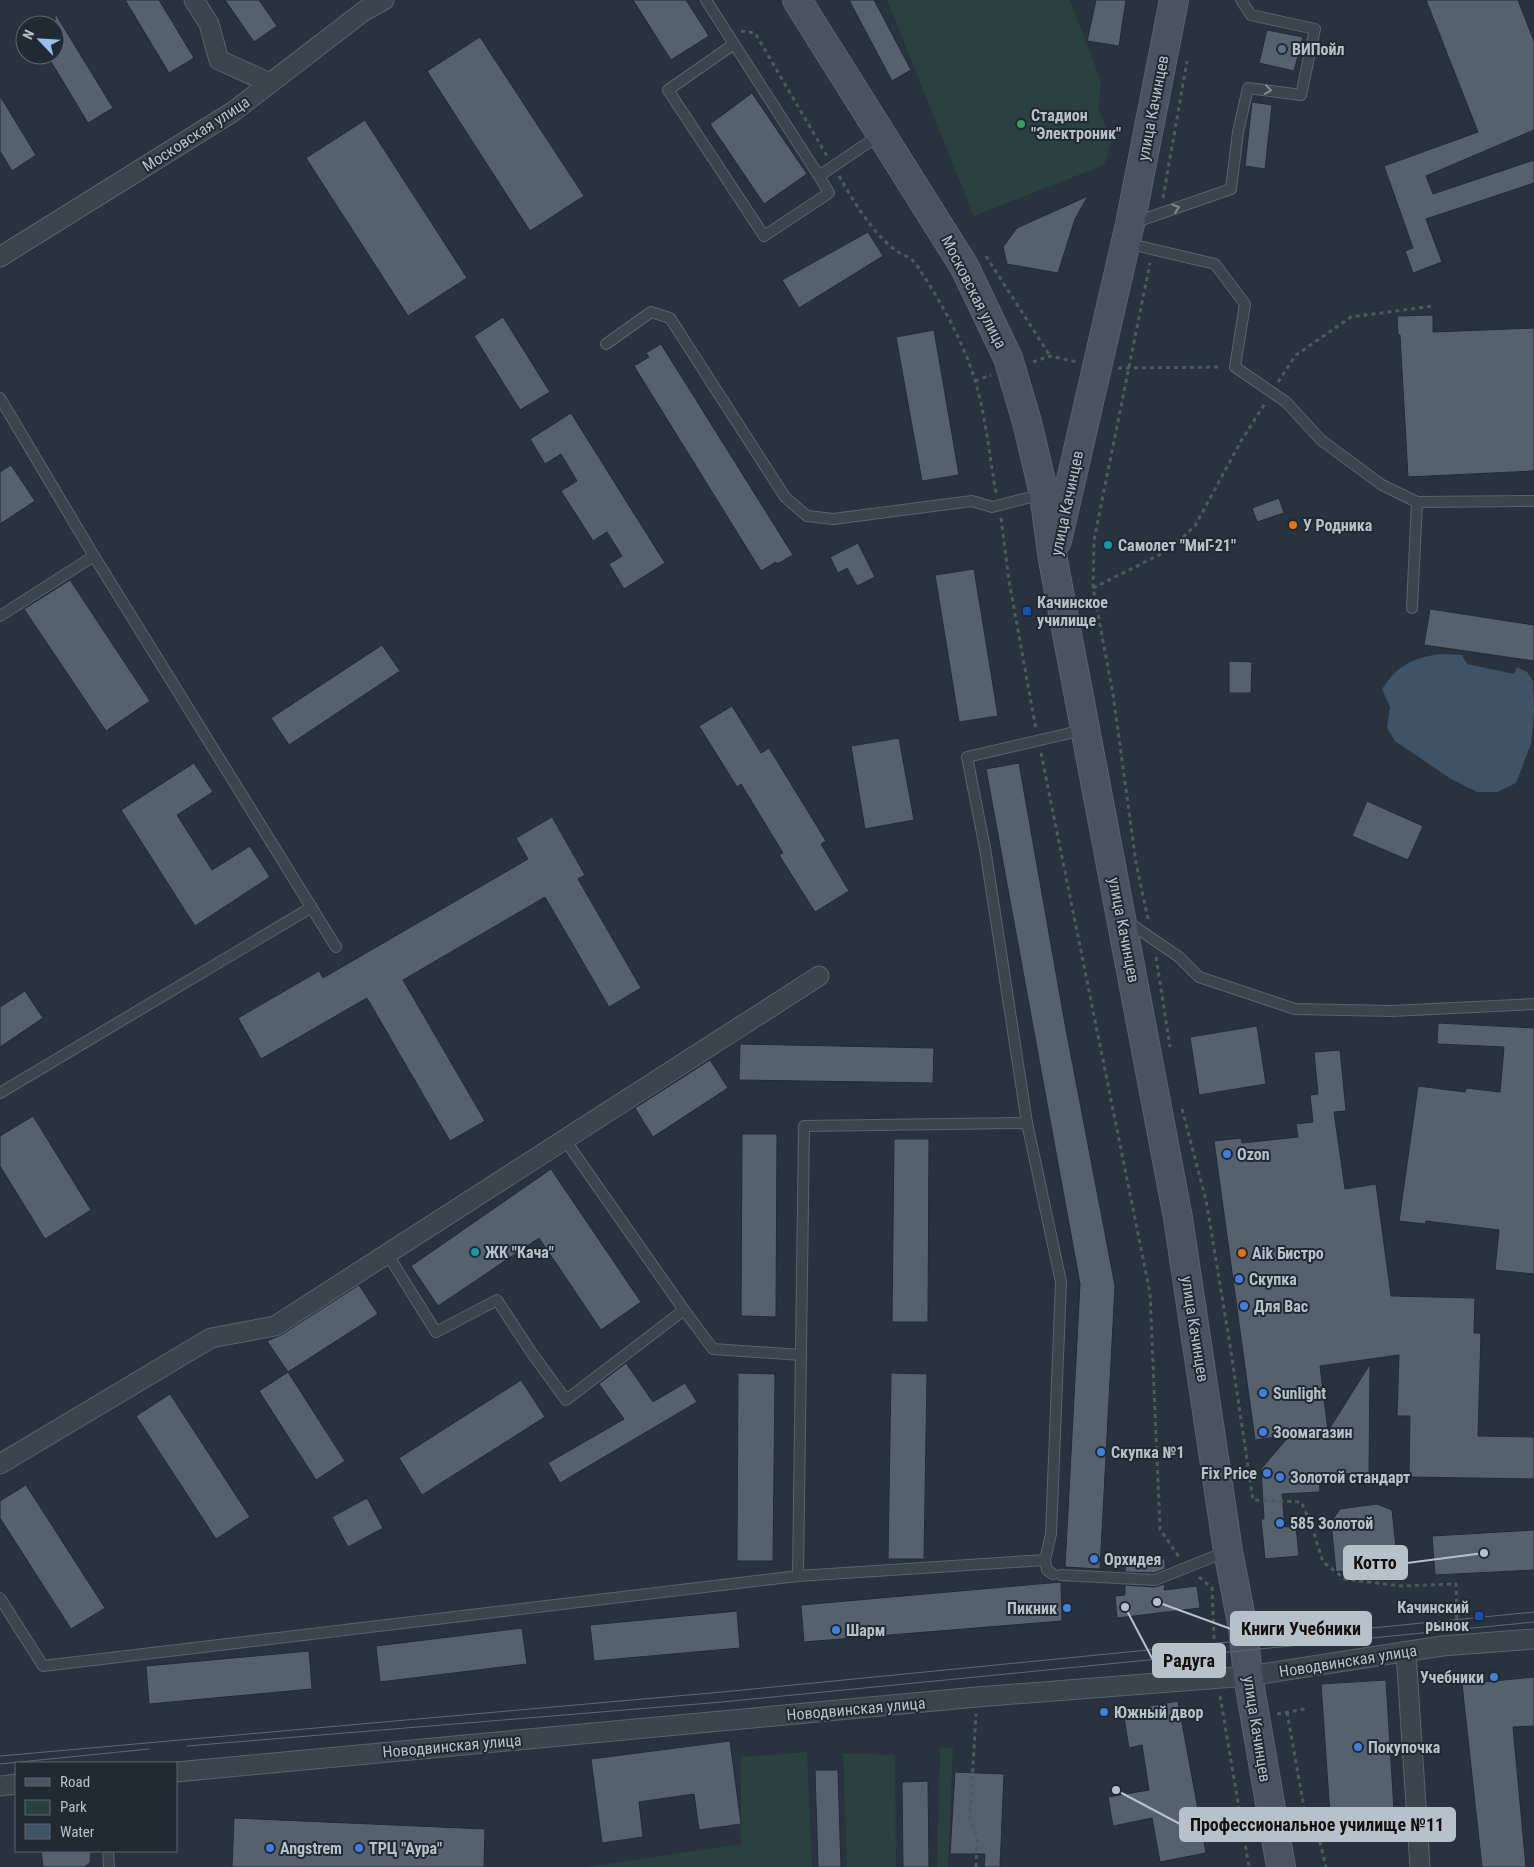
<svg xmlns="http://www.w3.org/2000/svg" width="1534" height="1867" font-family="'Roboto Condensed',sans-serif">
<rect width="100%" height="100%" fill="#28333e"/>
<g fill="#2b4040">
<path d="M887,0H1070L1101,82L1098,108L1112,141L1104,165L974,216Z"/>
<path d="M940,1748H953L948,1867H937Z"/>
<path d="M807,1752L812,1867H587L741,1844V1757Z"/>
<path d="M843,1753L895,1755L896,1867H847Z"/>
</g>
<path fill="#405265" d="M1439,654L1462,655L1467,664L1514,674L1517,667L1527,672L1533,681L1534,713L1531,744L1516,783L1497,792H1477L1451,779L1395,741L1387,728L1390,707L1382,689C1399,665 1410,659 1439,654Z"/>
<g fill="#56616e" stroke="#232c35">
<path d="M125,0H159L194,58L169,73Z"/>
<path d="M225,0H259L277,26L254,42Z"/>
<path d="M633,0H686L709,36L671,60Z"/>
<path d="M849,0H874L911,70L892,81Z"/>
<path d="M1096,0H1126L1119,46L1087,41Z"/>
<path d="M1426,0H1518L1534,41V130L1426,176L1433,194L1534,160V183L1426,219L1442,262L1413,273L1405,251L1413,248L1384,166L1478,132Z"/>
<path d="M55,13L113,108L88,123L47,55H55Z"/>
<path d="M1267,30L1303,37L1294,71L1259,63Z"/>
<path d="M480,37L584,196L530,231L427,71Z"/>
<path d="M752,93L807,174L764,204L710,124Z"/>
<path d="M0,96L36,155L12,171L0,151Z"/>
<path d="M1252,102L1272,105L1265,169L1245,166Z"/>
<path d="M365,120L467,278L408,316L306,158Z"/>
<path d="M1088,196L1075,219L1058,273L1007,264L1003,247L1017,228Z"/>
<path d="M868,232L883,256L799,308L782,280Z"/>
<path d="M1433,315V332L1534,328V471L1408,477L1400,335H1398L1397,316Z"/>
<path d="M503,317L550,392L520,410L474,336Z"/>
<path d="M934,330L959,475L922,481L896,337Z"/>
<path d="M661,344L793,555L777,564L776,562L761,571L634,366L649,357L646,353Z"/>
<path d="M571,413L665,563L624,589L609,564L622,556L607,532L593,541L561,491L577,481L561,454L545,464L530,439Z"/>
<path d="M11,465L35,501L0,524V472Z"/>
<path d="M1279,498L1284,513L1257,522L1252,508Z"/>
<path d="M858,543L875,577L857,586L847,568L838,573L830,557Z"/>
<path d="M974,569L998,716L959,722L935,575Z"/>
<path d="M70,580L150,701L106,731L24,609Z"/>
<path d="M1430,609L1534,625V661L1424,645Z"/>
<path d="M382,645L400,671L289,745L271,718Z"/>
<path d="M1229,661L1252,662L1251,693H1229Z"/>
<path d="M732,706L761,753L769,748L826,841L821,844L849,891L815,912L779,855L783,853L741,784L737,787L699,726Z"/>
<path d="M899,738L914,820L865,829L851,746Z"/>
<path d="M194,763L213,792L177,815L212,870L250,846L270,877L195,926L121,810Z"/>
<path d="M1019,763L1065,1024L1115,1286L1100,1569L1065,1567L1080,1284L986,769Z"/>
<path d="M1367,801L1423,826L1408,860L1352,836Z"/>
<path d="M552,817L585,875L578,879L641,988L609,1007L545,897L403,980L485,1121L450,1141L367,998L261,1059L238,1018L319,971L323,978L528,859L516,838Z"/>
<path d="M25,991L43,1018L0,1047V1007Z"/>
<path d="M1438,1023L1534,1028V1274L1495,1270L1499,1230L1426,1221L1425,1224L1399,1221L1418,1086L1465,1092L1466,1088L1500,1092L1504,1047L1437,1044Z"/>
<path d="M1257,1026L1266,1084L1199,1095L1190,1037Z"/>
<path d="M740,1044L934,1048L933,1083L739,1080Z"/>
<path d="M1340,1050L1346,1111L1334,1112L1345,1189L1376,1184L1391,1296L1475,1298L1474,1333H1481L1478,1436L1534,1437V1479L1409,1477L1410,1416H1397L1399,1355L1320,1366L1328,1431L1370,1364L1369,1474L1319,1473L1320,1492L1282,1494L1285,1527L1296,1526L1299,1556L1265,1559L1261,1519H1264L1261,1469L1290,1435L1255,1440L1214,1141L1241,1138L1242,1143L1298,1137L1296,1124L1313,1122L1310,1095L1318,1094L1314,1052Z"/>
<path d="M710,1060L728,1088L653,1137L635,1108Z"/>
<path d="M33,1116L91,1210L45,1239L0,1166V1136Z"/>
<path d="M742,1134H777L776,1317L741,1316Z"/>
<path d="M894,1139H929L928,1322H892Z"/>
<path d="M551,1169L641,1302L601,1330L539,1238L438,1306L411,1266Z"/>
<path d="M359,1285L378,1314L288,1372L345,1461L316,1480L259,1391L288,1372L267,1341L281,1335Z"/>
<path d="M626,1363L653,1402L685,1383L697,1402L560,1483L548,1463L624,1419L599,1384Z"/>
<path d="M738,1373L775,1374L773,1561H737Z"/>
<path d="M891,1373L927,1374L924,1559H888Z"/>
<path d="M521,1380L545,1417L422,1495L399,1458Z"/>
<path d="M170,1394L250,1517L216,1539L136,1416Z"/>
<path d="M26,1485L105,1608L71,1629L0,1518V1501Z"/>
<path d="M367,1498L383,1528L348,1547L332,1517Z"/>
<path d="M1377,1504L1392,1510L1398,1565L1336,1572L1331,1522L1340,1509Z"/>
<path d="M1534,1530V1570L1435,1575L1432,1536Z"/>
<path d="M1126,1558L1165,1559V1569L1154,1573L1125,1572Z"/>
<path d="M1061,1582L1062,1621L804,1642L801,1605Z"/>
<path d="M1165,1584L1164,1590L1197,1586L1200,1608L1117,1618L1115,1596L1125,1595V1585L1155,1587Z"/>
<path d="M737,1611L740,1648L594,1661L590,1625Z"/>
<path d="M522,1628L527,1664L380,1682L376,1646Z"/>
<path d="M309,1651L312,1689L149,1704L146,1666Z"/>
<path d="M1534,1677V1726L1513,1727L1526,1867H1482L1462,1684Z"/>
<path d="M1386,1680L1394,1810L1330,1815L1321,1684Z"/>
<path d="M1178,1701L1206,1853L1160,1862L1152,1818L1113,1826L1108,1797L1149,1790L1142,1745L1129,1748L1123,1711Z"/>
<path d="M730,1741L741,1824L699,1830L694,1794L639,1802L643,1837L602,1843L591,1759Z"/>
<path d="M815,1770H838L841,1867H818Z"/>
<path d="M955,1772L1004,1774L1000,1867H984L985,1854H950Z"/>
<path d="M928,1781L929,1867H903L902,1782Z"/>
<path d="M234,1818L485,1829L484,1867H232Z"/>
<path d="M41,1851H91L90,1863L84,1867H43Z"/>
</g>
<g fill="none" stroke-linecap="round" stroke-linejoin="round">
<g stroke="#5a636c" stroke-width="12">
<g id="service">
<path d="M706,0L734,44"/>
<path d="M819,176L734,44L668,90L764,236L829,193L819,176L881,134"/>
<path d="M1133,223L1231,189L1238,132L1248,88L1301,95L1315,29L1251,15L1241,0"/>
<path d="M1126,243L1215,264L1245,304L1235,367L1286,402L1321,440L1382,485L1417,502L1412,608"/>
<path d="M606,344L651,312L670,318L785,497L807,516L833,519L972,501L992,507L1043,494"/>
<path d="M0,398L94,556L0,616"/>
<path d="M1417,502L1534,501"/>
<path d="M94,556L336,947"/>
<path d="M1125,920L1179,957L1199,977L1295,1009L1392,1011L1534,1004"/>
<path d="M0,1093L312,907"/>
<path d="M1027,1123L804,1126L798,1576L1045,1560"/>
<path d="M388,1255L436,1332L497,1300L531,1352L566,1400L684,1310L565,1140"/>
<path d="M684,1310L713,1349L801,1355"/>
<path d="M1053,1574L1047,1570L1045,1560L1051,1534L1061,1282L1027,1123L985,848L967,757L1083,730"/>
<path d="M1061,1575L1155,1580L1228,1551"/>
<path d="M0,1598L43,1666L798,1576"/>
<path d="M108,1851L109,1867"/>
</g>
</g>
<g stroke="#5a636c" stroke-width="21">
<g id="minor">
<path d="M194,0L209,24L219,60L270,83"/>
<path d="M0,257L234,111L364,11L384,0"/>
<path d="M0,1464L211,1338L275,1326L819,976"/>
<path d="M1406,1652L1420,1867"/>
<path d="M176,1772L977,1697L1248,1676L1442,1646L1534,1639"/>
<path d="M0,1786L16,1784"/>
</g>
</g>
<g stroke="#5a636c" stroke-width="30">
<g id="secondary">
<path d="M797,0L964,266L1008,358L1027,422L1044,494L1053,560L1178,1218L1228,1551L1243,1628L1248,1676L1281,1867"/>
<path d="M1057,541L1130,224L1174,0"/>
</g>
</g>
<g stroke="#4a5d5e" stroke-width="3" stroke-dasharray="4 4" stroke-linecap="butt">
<path d="M741,31L755,33L827,156"/>
<path d="M839,176C854,202 871,231 894,249C901,255 911,257 916,264C942,303 968,349 979,395C987,427 990,460 996,493"/>
<path d="M1163,198L1187,61"/>
<path d="M986,256L1050,356"/>
<path d="M1033,362L1050,356L1077,362"/>
<path d="M1118,368L1222,367"/>
<path d="M975,381L991,375"/>
<path d="M1278,382L1296,355L1351,317L1433,306"/>
<path d="M1001,518L1009,581L1036,729"/>
<path d="M1093,588L1169,550L1195,526L1241,441L1266,402"/>
<path d="M1041,753L1150,1293L1160,1529L1179,1557"/>
<path d="M1148,919L1136,863L1113,694L1093,588L1094,540L1150,263"/>
<path d="M1156,957L1170,1047"/>
<path d="M1182,1109L1206,1200L1230,1345L1253,1500L1301,1502L1311,1524L1323,1562L1345,1579L1402,1586L1456,1584L1457,1627"/>
<path d="M1199,1577L1212,1588L1215,1662"/>
<path d="M1220,1696L1249,1867"/>
<path d="M1287,1712L1306,1819L1317,1830L1326,1867"/>
<path d="M1277,1714L1305,1709"/>
<path d="M976,1867L977,1837L970,1818L976,1714"/>
</g>
<use href="#service" stroke="#3c454e" stroke-width="10"/>
<use href="#minor" stroke="#3c454e" stroke-width="19"/>
<use href="#secondary" stroke="#4a5461" stroke-width="28"/>
<g stroke="#5e6975" stroke-width="1">
<path d="M187,1746L722,1702L1534,1622"/>
<path d="M0,1756L722,1692L1534,1612"/>
<path d="M0,1764L149,1749"/>
</g>
</g>
<defs><path id="oneway-chevron" d="M-2-3.5L2.5 0L-2 3.5" fill="none" stroke-width="1.6" stroke-linecap="round" stroke-linejoin="round" transform="scale(1.25)"/></defs>
<g stroke="#808992">
<use href="#oneway-chevron" transform="translate(1268 90) rotate(8)"/>
<use href="#oneway-chevron" transform="translate(1176 208) rotate(-19)"/>
</g>
<circle fill="#5c6f8a" stroke="#212a33" stroke-width="2" cx="1282" cy="49" r="5"/>
<circle fill="#2e9e5b" stroke="#212a33" stroke-width="2" cx="1021" cy="124" r="5"/>
<g fill="#e8710a" stroke="#212a33" stroke-width="2">
<circle cx="1293" cy="525" r="5"/>
<circle cx="1242" cy="1253" r="5"/>
</g>
<g fill="#0f9aa8" stroke="#212a33" stroke-width="2">
<circle cx="1108" cy="545" r="5"/>
<circle cx="475" cy="1252" r="5"/>
</g>
<g fill="#1a4fb4" stroke="#212a33" stroke-width="2">
<rect x="1022" y="606" width="10" height="10" rx="2.5"/>
<rect x="1474" y="1611" width="10" height="10" rx="2.5"/>
</g>
<g fill="#3f7fe0" stroke="#212a33" stroke-width="2">
<circle cx="1227" cy="1154" r="5"/>
<circle cx="1239" cy="1279" r="5"/>
<circle cx="1244" cy="1306" r="5"/>
<circle cx="1263" cy="1393" r="5"/>
<circle cx="1263" cy="1432" r="5"/>
<circle cx="1101" cy="1452" r="5"/>
<circle cx="1267" cy="1473" r="5"/>
<circle cx="1280" cy="1477" r="5"/>
<circle cx="1280" cy="1523" r="5"/>
<circle cx="1094" cy="1559" r="5"/>
<circle cx="1067" cy="1608" r="5"/>
<circle cx="836" cy="1630" r="5"/>
<circle cx="1494" cy="1677" r="5"/>
<circle cx="1104" cy="1712" r="5"/>
<circle cx="1358" cy="1747" r="5"/>
<circle cx="270" cy="1848" r="5"/>
<circle cx="359" cy="1848" r="5"/>
</g>
<g text-anchor="middle" dominant-baseline="central" stroke-width="4" stroke-linejoin="round" paint-order="stroke">
<g font-size="16" font-weight="bold" fill="#b8c0c9" stroke="#212a33" text-anchor="start">
<text x="1292" y="49">ВИПойл</text>
<text x="1031" y="115">Стадион<tspan x="1031" dy="18">"Электроник"</tspan></text>
<text x="1303" y="525">У Родника</text>
<text x="1118" y="545">Самолет "МиГ-21"</text>
<text x="1037" y="602">Качинское<tspan x="1037" dy="18">училище</tspan></text>
<text x="1237" y="1154">Ozon</text>
<text x="485" y="1252">ЖК "Кача"</text>
<text x="1252" y="1253">Aik Бистро</text>
<text x="1249" y="1279">Скупка</text>
<text x="1254" y="1306">Для Вас</text>
<text x="1273" y="1393">Sunlight</text>
<text x="1273" y="1432">Зоомагазин</text>
<text x="1111" y="1452">Скупка №1</text>
<text x="1257" y="1473" text-anchor="end">Fix Price</text>
<text x="1290" y="1477">Золотой стандарт</text>
<text x="1290" y="1523">585 Золотой</text>
<text x="1104" y="1559">Орхидея</text>
<text x="1469" y="1607" text-anchor="end">Качинский<tspan x="1469" dy="18">рынок</tspan></text>
<text x="1057" y="1608" text-anchor="end">Пикник</text>
<text x="846" y="1630">Шарм</text>
<text x="1484" y="1677" text-anchor="end">Учебники</text>
<text x="1114" y="1712">Южный двор</text>
<text x="1368" y="1747">Покупочка</text>
<text x="280" y="1848">Angstrem</text>
<text x="369" y="1848">ТРЦ "Аура"</text>
</g>
<g font-size="16" fill="#b8c0c9" stroke="#212a33">
<text transform="translate(1153 108) rotate(-79)">улица Качинцев</text>
<text transform="translate(196 134) rotate(-33)">Московская улица</text>
<text transform="translate(974 292) rotate(63)">Московская улица</text>
<text transform="translate(1067 503) rotate(-78)">улица Качинцев</text>
<text transform="translate(1124 930) rotate(79)">улица Качинцев</text>
<text transform="translate(1195 1329) rotate(81)">улица Качинцев</text>
<text transform="translate(1348 1661) rotate(-9)">Новодвинская улица</text>
<text transform="translate(856 1709) rotate(-5)">Новодвинская улица</text>
<text transform="translate(1257 1729) rotate(81)">улица Качинцев</text>
<text transform="translate(452 1746) rotate(-5)">Новодвинская улица</text>
</g>
</g>
<path fill="none" stroke="#b8c0c9" stroke-width="2" d="M1484 1553L1407 1563M1157 1602L1231 1629M1125 1607L1153 1660M1116 1790L1180 1824"/>
<g fill="#b8c0c9" stroke="#212a33" stroke-width="2">
<circle cx="1484" cy="1553" r="5"/>
<circle cx="1157" cy="1602" r="5"/>
<circle cx="1125" cy="1607" r="5"/>
<circle cx="1116" cy="1790" r="5"/>
</g>
<g fill="#b8c0c9" stroke="#b8c0c9" stroke-width="2">
<rect x="1344" y="1546" width="63" height="33" rx="5"/>
<rect x="1231" y="1612" width="140" height="33" rx="5"/>
<rect x="1153" y="1644" width="72" height="33" rx="5"/>
<rect x="1180" y="1808" width="275" height="33" rx="5"/>
</g>
<g font-size="18" text-anchor="middle" font-weight="bold" fill="#111">
<text x="1375" y="1569">Котто</text>
<text x="1301" y="1635">Книги Учебники</text>
<text x="1189" y="1667">Радуга</text>
<text x="1317" y="1831">Профессиональное училище №11</text>
</g>
<rect x="15" y="1762" width="162" height="90" fill="#212a33" stroke="#5d666f"/>
<rect x="25" y="1778" width="25" height="8" fill="#4a5461" stroke="#5d666f"/>
<text x="60" y="1787" font-size="15" fill="#b8c0c9">Road</text>
<rect x="25" y="1800" width="25" height="15" fill="#2b4040" stroke="#5d666f"/>
<text x="60" y="1812" font-size="15" fill="#b8c0c9">Park</text>
<rect x="25" y="1824" width="25" height="15" fill="#405265" stroke="#5d666f"/>
<text x="60" y="1837" font-size="15" fill="#b8c0c9">Water</text>
<g transform="translate(40 40) rotate(295)"><circle r="24" fill="#212a33" stroke="#5d666f"/>
<path d="M0-4L9 19L0 12L-9 19Z" fill="#98bfee"/>
<text y="-8" font-size="14" font-weight="bold" text-anchor="middle" fill="#b8c0c9">N</text>
</g>
</svg>
